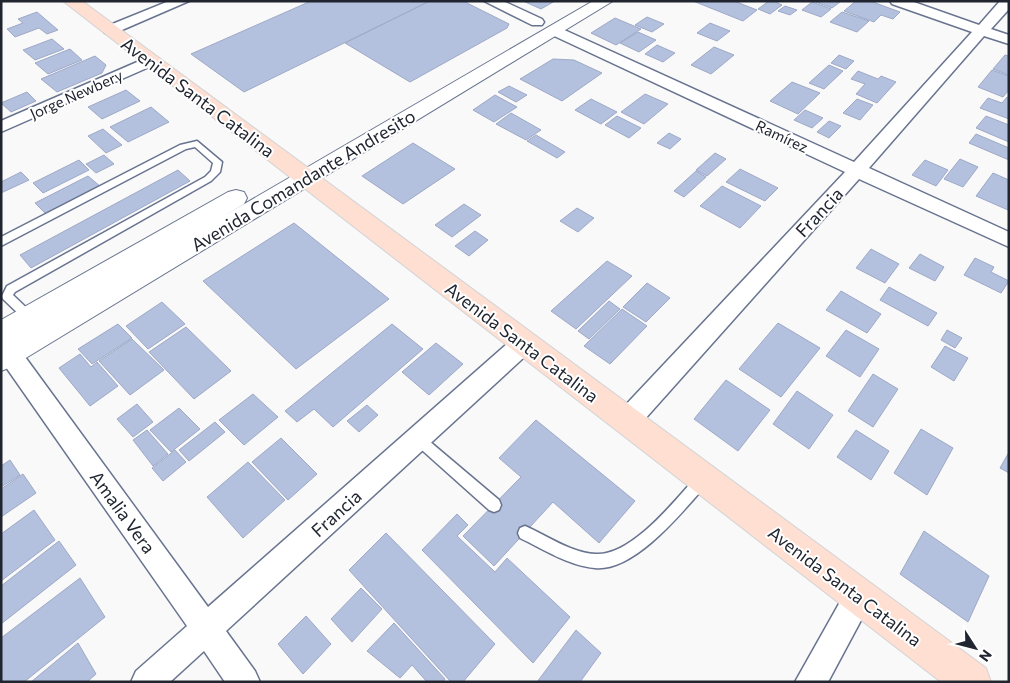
<svg xmlns="http://www.w3.org/2000/svg" width="1010" height="683" font-family="Commissioner,sans-serif">
<rect width="100%" height="100%" fill="#f9f9f9"/>
<g fill="#b3c0de" stroke="#9da9c7">
<path d="M311,1H430L244,92L191,54Z"/>
<path d="M430,1H463L509,24L507,28L410,82L345,43Z"/>
<path d="M523,1H555L541,9Z"/>
<path d="M693,1H734L757,10L743,21Z"/>
<path d="M769,1H773L782,5L770,14L758,9Z"/>
<path d="M813,1H839L840,2L832,8Z"/>
<path d="M856,1H870L900,12L893,19L881,15L874,22L844,11Z"/>
<path d="M812,2L831,9L821,17L802,10Z"/>
<path d="M785,6L797,10L790,15L778,11Z"/>
<path d="M37,12L58,30L47,34L39,28L15,37L7,29L23,23L18,19Z"/>
<path d="M842,12L869,21L857,32L830,22Z"/>
<path d="M647,17L664,24L652,32L635,25Z"/>
<path d="M615,18L641,29L616,45L591,33Z"/>
<path d="M710,23L730,31L717,41L697,33Z"/>
<path d="M638,32L656,40L639,52L620,43Z"/>
<path d="M52,39L64,49L35,60L23,50Z"/>
<path d="M657,45L675,53L663,62L645,54Z"/>
<path d="M714,47L734,55L711,74L691,65Z"/>
<path d="M70,49L82,60L48,74L35,63Z"/>
<path d="M839,55L854,61L846,69L831,63Z"/>
<path d="M1005,55L1009,56V75L993,69Z"/>
<path d="M95,56L106,65L102,73L57,92L41,79Z"/>
<path d="M553,59L574,60L602,73L562,101L520,79Z"/>
<path d="M829,65L843,71L824,89L809,83Z"/>
<path d="M992,70L1009,76V90L1003,97L978,87Z"/>
<path d="M858,71L878,79L881,76L896,82L877,103L856,94L865,84L851,79Z"/>
<path d="M792,82L820,93L798,114L770,101Z"/>
<path d="M509,86L527,95L516,102L498,92Z"/>
<path d="M126,90L140,101L102,119L88,107Z"/>
<path d="M27,92L36,101L11,112L1,103Z"/>
<path d="M645,94L668,104L644,124L621,112Z"/>
<path d="M495,95L517,107L494,122L473,110Z"/>
<path d="M1007,97L1009,98V119L980,108L988,98L1002,103Z"/>
<path d="M591,99L617,112L601,124L575,110Z"/>
<path d="M857,99L873,105L860,120L843,113Z"/>
<path d="M151,107L169,122L128,142L110,127Z"/>
<path d="M805,110L823,118L812,128L794,120Z"/>
<path d="M511,113L541,130L526,140L496,124Z"/>
<path d="M617,116L641,128L629,138L605,125Z"/>
<path d="M986,116L1009,125V142L976,128Z"/>
<path d="M829,121L841,126L829,138L817,132Z"/>
<path d="M103,129L122,145L106,153L88,136Z"/>
<path d="M669,133L681,139L670,149L657,143Z"/>
<path d="M976,134L1009,148V160L969,143Z"/>
<path d="M536,135L565,152L557,158L527,141Z"/>
<path d="M413,143L455,169L403,204L362,176Z"/>
<path d="M715,153L726,159L707,176L696,170Z"/>
<path d="M104,155L114,164L96,173L86,164Z"/>
<path d="M960,159L978,167L963,187L944,179Z"/>
<path d="M79,160L89,170L43,193L33,183Z"/>
<path d="M925,160L948,170L936,186L912,175Z"/>
<path d="M740,169L778,188L765,201L726,182Z"/>
<path d="M178,170L190,181L31,268L20,255Z"/>
<path d="M696,171L706,177L684,197L674,191Z"/>
<path d="M21,172L29,180L1,193V182Z"/>
<path d="M993,173L1009,180L1008,210L976,196Z"/>
<path d="M88,176L101,187L47,215L35,203Z"/>
<path d="M722,186L761,206L740,228L700,206Z"/>
<path d="M464,204L481,215L452,237L435,225Z"/>
<path d="M577,208L594,218L578,232L560,221Z"/>
<path d="M294,223L389,299L296,369L203,281Z"/>
<path d="M475,231L488,240L469,256L455,246Z"/>
<path d="M871,249L899,264L885,283L856,268Z"/>
<path d="M920,254L944,267L935,281L909,268Z"/>
<path d="M975,258L994,267L991,272L1009,281L1001,293L964,275Z"/>
<path d="M607,261L632,276L576,329L551,311Z"/>
<path d="M647,283L670,298L646,322L623,307Z"/>
<path d="M889,287L937,313L928,326L880,300Z"/>
<path d="M841,291L881,314L867,333L826,310Z"/>
<path d="M609,301L620,309L589,339L578,331Z"/>
<path d="M162,302L185,324L148,349L126,326Z"/>
<path d="M622,309L647,326L610,364L584,346Z"/>
<path d="M778,323L820,348L781,397L739,369Z"/>
<path d="M118,324L132,338L92,364L78,349Z"/>
<path d="M392,324L423,349L333,427L314,409L297,422L285,411Z"/>
<path d="M186,327L231,371L194,399L149,352Z"/>
<path d="M846,330L879,349L860,377L826,356Z"/>
<path d="M947,330L962,338L955,348L941,340Z"/>
<path d="M132,339L164,370L130,395L99,361Z"/>
<path d="M436,343L463,364L429,395L402,372Z"/>
<path d="M945,346L968,358L954,381L931,367Z"/>
<path d="M80,354L91,367L97,362L118,386L90,406L59,368Z"/>
<path d="M873,374L898,389L873,427L848,411Z"/>
<path d="M726,380L770,410L738,451L694,419Z"/>
<path d="M797,391L833,415L809,449L773,424Z"/>
<path d="M253,394L278,417L244,445L219,420Z"/>
<path d="M137,404L153,422L133,437L117,419Z"/>
<path d="M367,405L378,415L359,432L347,421Z"/>
<path d="M179,408L200,429L171,452L150,430Z"/>
<path d="M536,420L635,501L599,543L553,502L494,566L463,536L521,477L499,458Z"/>
<path d="M215,422L225,432L189,461L179,450Z"/>
<path d="M921,429L953,448L927,495L894,473Z"/>
<path d="M147,430L168,454L153,466L133,440Z"/>
<path d="M856,430L889,451L871,480L837,457Z"/>
<path d="M281,438L317,474L288,500L252,462Z"/>
<path d="M175,450L186,462L163,481L152,468Z"/>
<path d="M1009,452V473L1000,468Z"/>
<path d="M10,460L20,475L1,487V466Z"/>
<path d="M248,462L285,500L243,538L207,497Z"/>
<path d="M23,474L36,493L1,517V489Z"/>
<path d="M34,510L55,540L1,581V534Z"/>
<path d="M457,514L468,525L457,536L495,572L507,558L570,617L533,663L422,550Z"/>
<path d="M924,531L989,576L968,622L900,574Z"/>
<path d="M386,533L495,644L463,682H451L349,570Z"/>
<path d="M59,541L76,565L1,624V586Z"/>
<path d="M80,578L105,617L24,682H1V638Z"/>
<path d="M361,588L382,609L352,642L331,619Z"/>
<path d="M306,616L331,644L303,674L278,644Z"/>
<path d="M394,623L445,679L443,682H427L412,665L400,678L367,651Z"/>
<path d="M576,630L601,653L580,682H537Z"/>
<path d="M78,643L96,674L87,682H31Z"/>
</g>
<g fill="none" stroke-linecap="round" stroke-linejoin="round">
<g stroke="#68738f" stroke-width="3">
<g id="service">
<path d="M197,141L222,162L220,172L211,181L15,292L13,295L33,314L34,317L33,320H25L3,299L2,296L7,286L205,177L211,171L213,163L195,147L186,149L1,246V237L180,145Z"/>
<path d="M418,433L422,435L499,500L501,505L499,510L494,512L489,510L414,443L412,439L414,435Z"/>
<path d="M702,474L707,476L709,480L707,484C683,511 635,572 595,568C569,566 543,549 520,538L518,533L520,528L525,526C548,536 571,553 596,554C632,556 676,499 697,476Z"/>
</g>
</g>
<g stroke="#68738f" stroke-width="3">
<g id="minor">
<path d="M169,1H189L115,33H105L103,30L105,27Z"/>
<path d="M484,1H503L542,19L544,22L542,25H532Z"/>
<path d="M890,1H911L979,25L1000,1H1009V9L991,29L1009,35V44L984,36L869,168L1009,232V247L859,179L636,429L627,432L618,429L615,421L618,413L845,172L550,34L548,31L555,27L560,28L854,162L972,32L892,4Z"/>
<path d="M151,56L156,58L159,61L156,64L1,132V121Z"/>
<path d="M1,333L9,335L208,607L516,336L524,334L532,336L535,343L532,350L226,631L255,671L260,682H225L204,651L170,682H131L136,671L187,626L1,360Z"/>
<path d="M859,581L869,586L874,596L828,682H795L849,586Z"/>
</g>
</g>
<g stroke="#68738f" stroke-width="2">
<path id="secondary" d="M593,1H613L11,367L1,371V345L5,343L1,344V320L228,192L236,190L244,192L247,198L244,204L222,217Z"/>
</g>
<g stroke="#d2d3d6" stroke-width="2">
<path id="primary" d="M63,1H82L986,668L991,682H941Z"/>
</g>
<use href="#service" fill="#fff" fill-rule="evenodd"/>
<use href="#minor" fill="#fff" fill-rule="evenodd"/>
<use href="#secondary" fill="#fff" fill-rule="evenodd"/>
<use href="#primary" fill="#fedfd1" fill-rule="evenodd"/>
</g>
<g text-anchor="middle" dominant-baseline="central" stroke-width="4" stroke-linejoin="round" paint-order="stroke">
<g font-size="15" fill="#202530" stroke="#fff">
<text transform="translate(76 94) rotate(-24)">Jorge Newbery</text>
<text transform="translate(782 136) rotate(25)">Ramírez</text>
</g>
<g font-size="18" fill="#202530" stroke="#fff">
<text transform="translate(198 97) rotate(37)">Avenida Santa Catalina</text>
<text transform="translate(303 180) rotate(-31)">Avenida Comandante Andresito</text>
<text transform="translate(819 212) rotate(-47)">Francia</text>
<text transform="translate(522 342) rotate(37)">Avenida Santa Catalina</text>
<text transform="translate(123 512) rotate(54)">Amalia Vera</text>
<text transform="translate(336 513) rotate(-42)">Francia</text>
<text transform="translate(845 586) rotate(37)">Avenida Santa Catalina</text>
</g>
</g>
<rect width="1010" height="683" fill="none" stroke="#202530" stroke-width="5"/>
<g transform="translate(975 648) rotate(126)" stroke="#ffffff" stroke-width="4" paint-order="stroke">
<path d="M0-4L9 19L0 12L-9 19Z" fill="#202530"/>
<text y="-8" font-size="14" font-weight="bold" text-anchor="middle" fill="#202530">N</text>
</g>
</svg>
